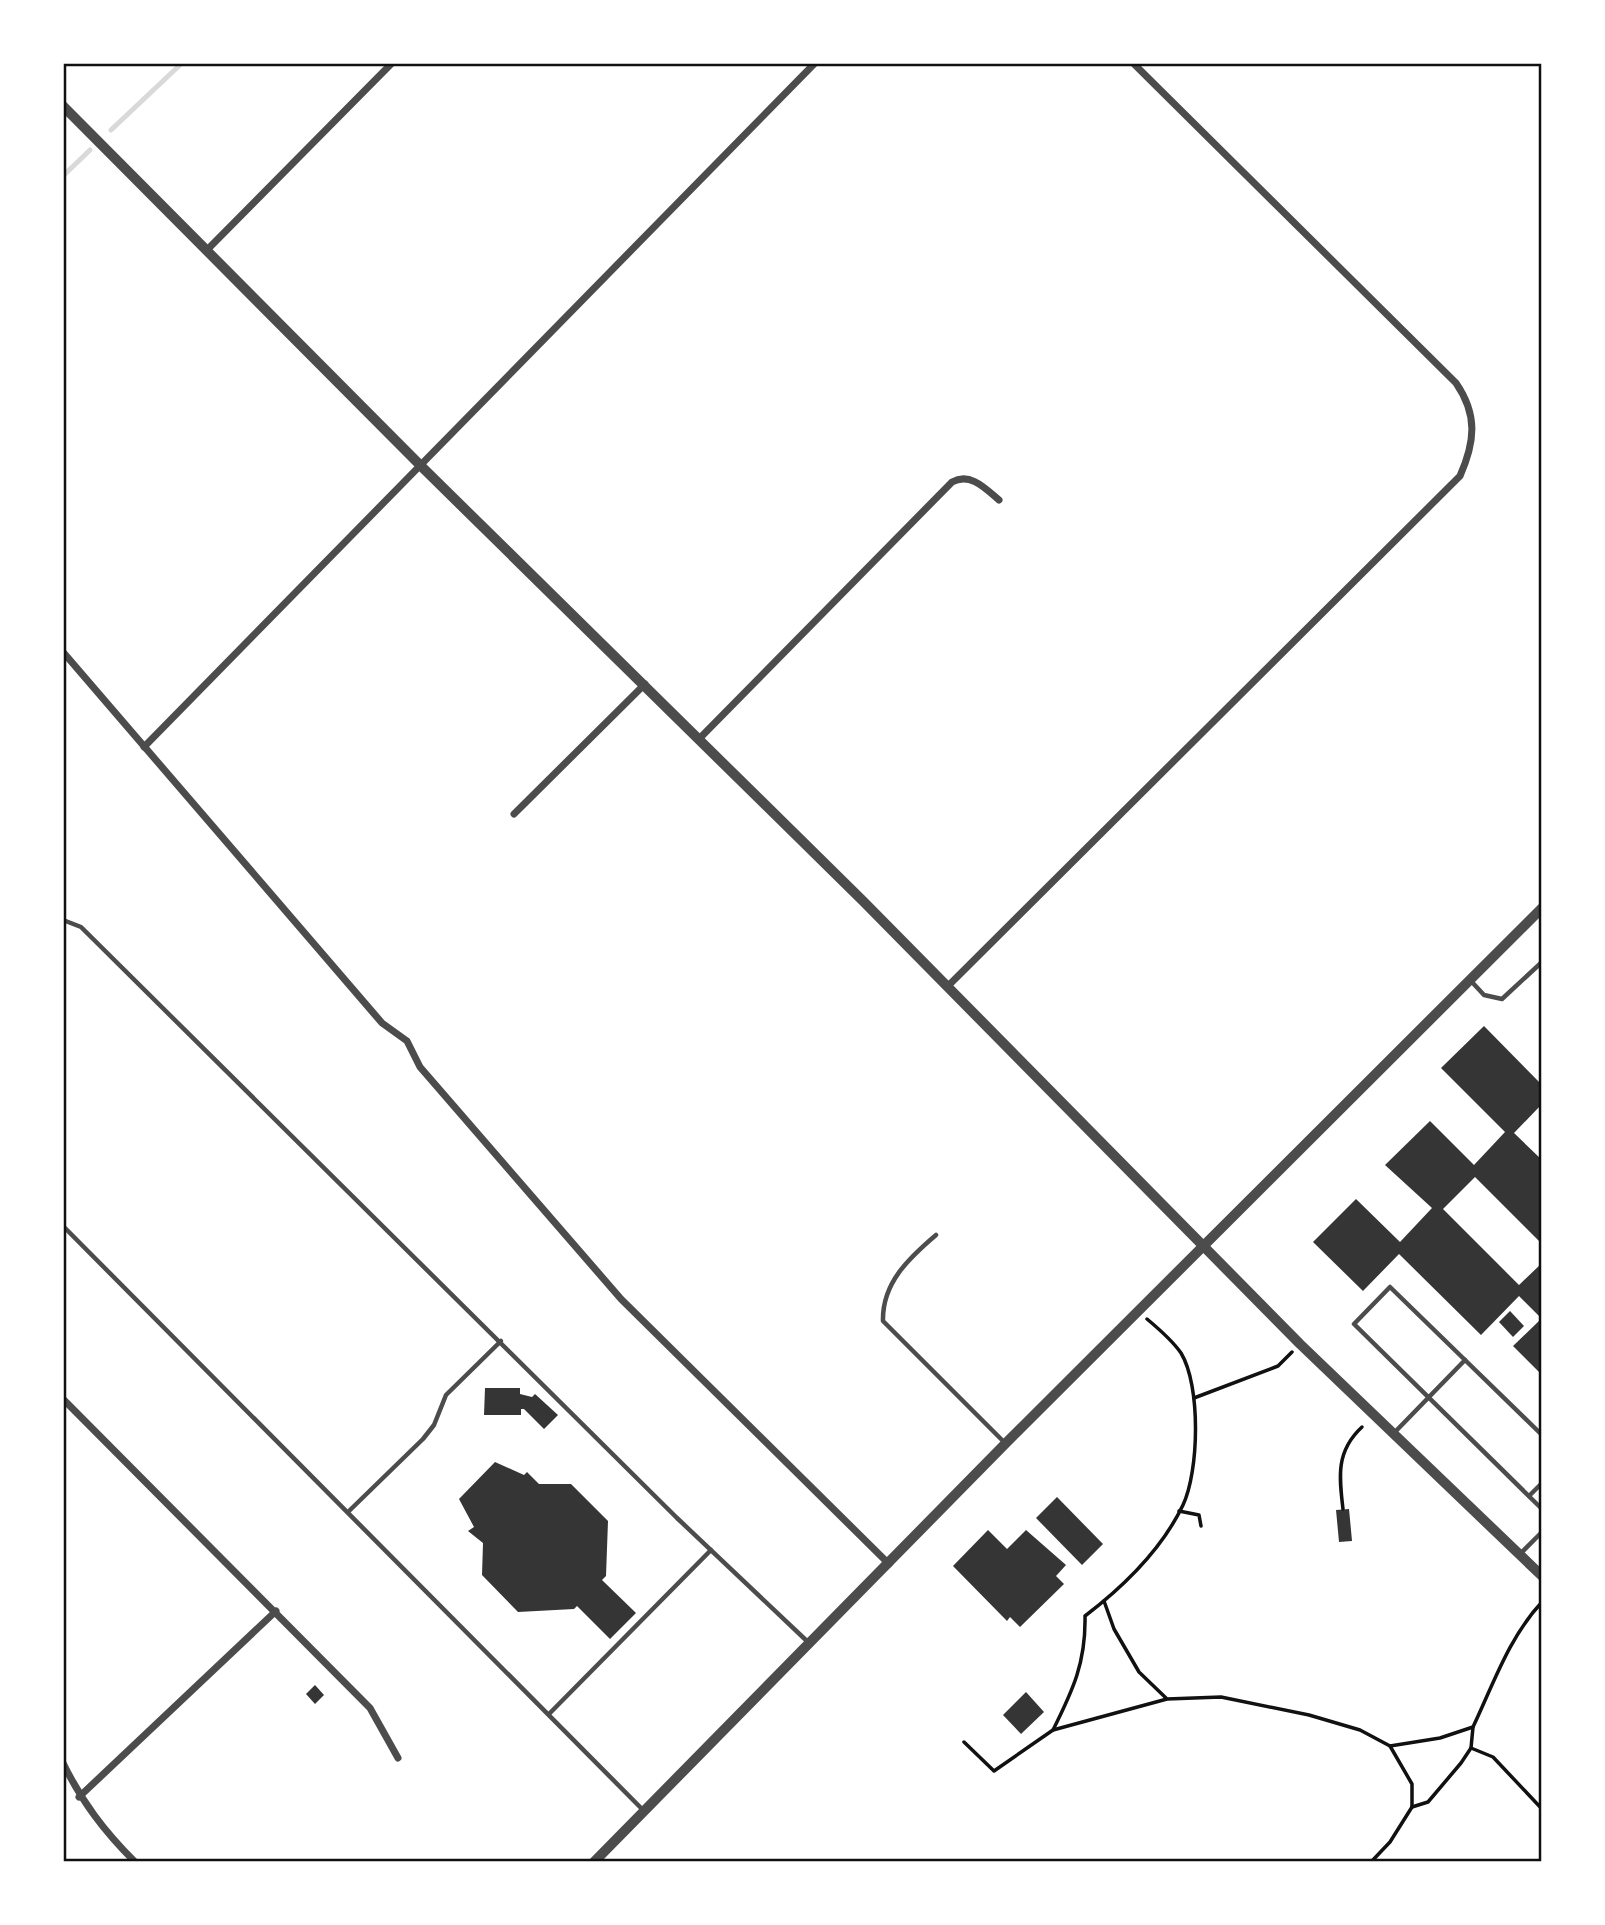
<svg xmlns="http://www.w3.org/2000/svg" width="1605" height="1925" font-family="Montserrat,sans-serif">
<rect width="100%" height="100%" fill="#fff"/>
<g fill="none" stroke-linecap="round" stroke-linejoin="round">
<g stroke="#d9d9d9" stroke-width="5">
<path d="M111,130L182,63"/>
<path d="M63,176L90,150"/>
</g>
</g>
<g fill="#353535">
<path d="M1484,1026L1542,1085V1104L1514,1133L1542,1160V1244L1475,1177L1443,1209L1519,1285L1542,1263V1319L1519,1296L1481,1335L1399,1254L1363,1291L1313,1242L1356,1199L1400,1242L1432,1208L1385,1165L1430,1121L1474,1165L1505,1132L1441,1068Z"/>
<path d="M1510,1311L1524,1326L1513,1337L1499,1322Z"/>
<path d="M1540,1320L1542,1322L1540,1373L1513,1346Z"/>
<path d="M485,1388H520V1394L532,1397L535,1394L558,1415L544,1429L524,1409H521V1415H484Z"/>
<path d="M495,1462L524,1475L527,1472L539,1484H571L608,1521L606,1576L602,1580L636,1613L610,1639L577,1606L574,1609L518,1612L482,1575L483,1543L468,1531L474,1527L459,1499Z"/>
<path d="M1057,1497L1103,1544L1082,1565L1036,1518Z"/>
<path d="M1349,1509L1352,1541L1339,1542L1336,1510Z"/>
<path d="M988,1530L1007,1549L1026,1530L1066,1565L1056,1576L1064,1584L1020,1627L1010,1617L1007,1621L953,1566Z"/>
<path d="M315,1685L324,1695L315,1704L306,1694Z"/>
<path d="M1026,1692L1044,1712L1021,1734L1003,1715Z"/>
</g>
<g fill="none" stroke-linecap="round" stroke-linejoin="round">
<g stroke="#111" stroke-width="3.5">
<path d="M1194,1398L1278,1366L1292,1352"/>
<path d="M1343,1509C1339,1476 1336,1451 1362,1427"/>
<path d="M1179,1511L1199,1515L1201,1526"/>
<path d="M1104,1601L1114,1629L1139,1672L1166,1698"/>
<path d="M1053,1730C1073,1690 1086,1662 1085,1616C1123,1587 1162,1549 1183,1505C1199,1471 1201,1386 1181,1353C1172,1340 1159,1329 1147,1319"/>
<path d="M964,1742L994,1771L1053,1730L1167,1699L1221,1697L1309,1715L1360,1730L1390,1746L1412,1784V1807L1390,1842L1371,1862"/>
<path d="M1390,1746L1440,1738L1473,1727C1493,1685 1509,1637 1542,1602"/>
<path d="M1471,1748L1493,1757L1542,1809"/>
<path d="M1412,1807L1428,1802L1461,1763L1471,1748L1473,1727"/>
</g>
<g stroke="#4c4c4c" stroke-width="4.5">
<path d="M63,920L81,927L677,1518L809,1643"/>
<path d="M1471,981L1484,995L1502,999L1542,962"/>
<path d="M63,1226L644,1811"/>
<path d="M936,1235C909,1258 882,1283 883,1321L1005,1443"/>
<path d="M1465,1360L1542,1435"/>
<path d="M1394,1433L1465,1360L1390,1287L1354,1324L1542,1509"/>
<path d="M1529,1496L1542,1483"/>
<path d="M349,1511L423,1439L434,1425L446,1395L501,1341"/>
<path d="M1520,1554L1542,1532"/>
<path d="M549,1714L711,1550"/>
</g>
<g stroke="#4c4c4c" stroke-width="7">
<path d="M206,251L392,63"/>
<path d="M63,652L382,1023L407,1041L420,1067L621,1299L889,1564"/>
<path d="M699,739L952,482C970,472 985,488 999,500"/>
<path d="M144,747L815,63"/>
<path d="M514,814L645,684"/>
<path d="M947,987L1460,476C1475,442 1478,415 1456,383L1133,63"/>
<path d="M63,1399L370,1708L398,1758"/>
<path d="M63,1763C82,1802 104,1831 135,1862"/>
<path d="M79,1797L276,1611"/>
</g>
<g stroke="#4c4c4c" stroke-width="10">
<path d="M63,106L422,467L863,901L1300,1344L1542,1576"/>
<path d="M594,1862L1005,1444L1542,908"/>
</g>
</g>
<rect width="1605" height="1925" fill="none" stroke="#ffffff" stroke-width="130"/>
<rect x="65" y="65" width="1475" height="1795" fill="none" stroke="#111" stroke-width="2.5"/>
</svg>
